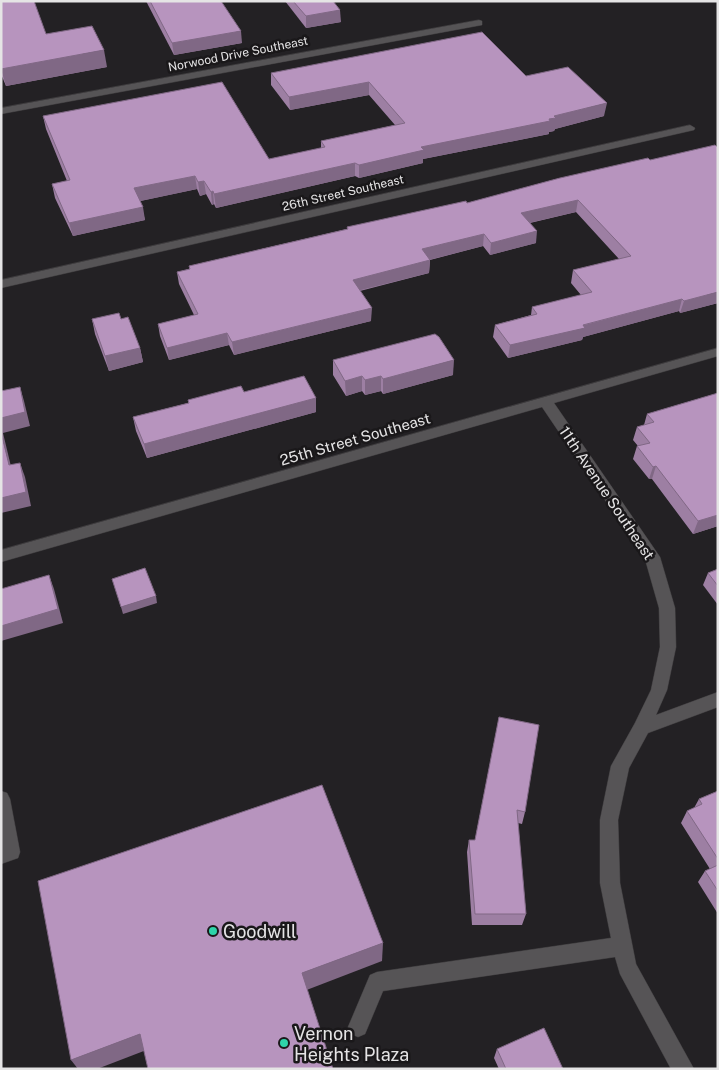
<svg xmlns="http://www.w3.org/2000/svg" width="719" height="1070" font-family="'Public Sans',sans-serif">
<rect width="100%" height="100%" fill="#232124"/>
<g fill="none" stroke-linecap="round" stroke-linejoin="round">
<g stroke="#3d3b3d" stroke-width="1">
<g id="minor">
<path d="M479,20L482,21V25L1,114V108Z"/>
<path d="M690,125L695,128L694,130L1,288V280Z"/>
<path d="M718,348V356L554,403L660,557L675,608L676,647L667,690L656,715L718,692V707L648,733L629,768L618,820L620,883L636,964L694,1069H671L620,974L615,957L383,991L365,1034L358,1037L351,1034L348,1027L351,1020L370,975L377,972L611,938L600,883V820L611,766L635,723L651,690L660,647L659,608L645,559L542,407L1,562V550Z"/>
<path d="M1,791L7,793L10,799L20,852L18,858L1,864Z"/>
</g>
</g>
<use href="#minor" fill="#565456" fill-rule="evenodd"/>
</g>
<g fill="#9d7fa3">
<path d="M1,1L46,34L107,67L6,86L1,74Z"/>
<path d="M146,1H221L242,43L174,55Z"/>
<path d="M285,1H333L341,22L306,28Z"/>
<path d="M271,73L526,76L604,116L555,129L554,131L549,132V134L423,159V163L359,178L355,176L216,208L214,204L212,205L206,194L200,196L197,189L140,201L145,220L73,236L55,198L52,184L67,181L46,129L43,116L269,159L321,148V141L395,125L369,95L290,110L271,85Z"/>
<path d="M560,178L718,303L680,313L679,311L583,337L582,340L508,358L493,337L495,325L531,315L532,307L581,295L571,283L573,270L619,259L576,212L530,223L536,243L490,255L483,246L430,260L429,273L360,291L371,321L234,355L229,345L169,360L160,336L158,324L194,315L179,284L177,272L189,269V266L347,229V227L467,203Z"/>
<path d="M92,319H121L140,348L143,362L109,371L95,334Z"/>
<path d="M333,360L453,375L383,394L381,391L365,395L362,391L346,396L333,375Z"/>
<path d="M244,392L316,398V412L147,458L136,431L133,417L188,403V400Z"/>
<path d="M718,393V526L693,534L652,479H649L633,459L637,446H638L633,440L637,427L644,425L647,414Z"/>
<path d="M718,569V605L703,585L708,573Z"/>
<path d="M499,717L525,812L522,824L518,823L526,914L522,925H472L467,852L469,840H475Z"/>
<path d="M718,791V914L698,882L705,871L710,869L681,823L687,811L694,808L699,799Z"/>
<path d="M497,1049L563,1069H499L494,1058Z"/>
</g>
<g fill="#806885">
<path d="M340,10L341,22L306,28V16Z"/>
<path d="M241,31L242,43L174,55L172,43Z"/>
<path d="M104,50L107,67L6,86L1,69Z"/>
<path d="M369,82V95L290,110L289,97Z"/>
<path d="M607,103L604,116L555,129L554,131L549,132V134L423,159V163L359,178V165L421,147L549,119L554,116Z"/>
<path d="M355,163V176L216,208L214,194Z"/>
<path d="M195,176L197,189L136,202L134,188Z"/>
<path d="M204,181L206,194L200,196L198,182Z"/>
<path d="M213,191L214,204L212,205L211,192Z"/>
<path d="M578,200L576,212L520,225L521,213Z"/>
<path d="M143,207L145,220L73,236L69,223Z"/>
<path d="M537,231L536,243L490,255L491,243Z"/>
<path d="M484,234L483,246L421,262L422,249Z"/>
<path d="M430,260L429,273L353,292V280Z"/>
<path d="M718,292V303L680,313L684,301Z"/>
<path d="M682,299L679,311L583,337L582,340L508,358L510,345Z"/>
<path d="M372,308L371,321L234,355L232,342Z"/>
<path d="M227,333L229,345L169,360L167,348Z"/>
<path d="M140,348L143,362L109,371L105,356Z"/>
<path d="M454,360L453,375L383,394V379Z"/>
<path d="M362,376V391L346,396L345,381Z"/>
<path d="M381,376V391L365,395V380Z"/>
<path d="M20,387L24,401L30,426L3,433L14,479L9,465L1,432V418Z"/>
<path d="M316,398V412L147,458L144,444Z"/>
<path d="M20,463L25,477L31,506L1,513V498Z"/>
<path d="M656,466L652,479H649L653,467Z"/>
<path d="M718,515V526L693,534L698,521Z"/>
<path d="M49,575L54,589L63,623L1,641V626Z"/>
<path d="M156,596L157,603L123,614L121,607Z"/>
<path d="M383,943L382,961L304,991L302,973Z"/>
<path d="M140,1034L149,1049L97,1069H78L71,1060Z"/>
</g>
<g fill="#b794be" stroke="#806885">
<path d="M1,1H34L46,34L92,26L104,50L1,69Z"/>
<path d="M150,1H221L241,31L172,43Z"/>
<path d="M293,1H333L340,10L306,16Z"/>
<path d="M482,32L526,76L568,67L607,103L554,116L556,118L549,119L550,121L421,147L424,150L359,165L355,163L214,194L213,191L211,192L204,181L198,182L195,176L134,188L143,207L69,223L52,184L70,180L43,116L222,82L269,159L325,147L321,141L405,123L369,82L289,97L271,73Z"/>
<path d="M715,145L718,148V292L684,301L682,299L583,325L585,328L510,345L495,325L537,314L532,307L592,292L573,270L631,256L578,200L521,213L537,231L491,243L484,234L422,249L430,260L353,280L372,308L232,342L227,333L167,348L158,324L198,314L177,272L190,269L189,266L348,229L347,227L466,201L467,203L560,178L648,158L650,160Z"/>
<path d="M119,313L121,319L128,317L140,348L105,356L92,319Z"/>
<path d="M435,334L439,337L454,360L383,379L381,376L365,380L362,376L345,381L333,360Z"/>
<path d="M304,376L316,398L144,444L133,417L189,403L188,400L241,386L244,392Z"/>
<path d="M20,387L25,412L1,418V391Z"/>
<path d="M718,393V515L698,521L656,466L653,467L637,446L650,443L637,427L654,422L647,414Z"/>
<path d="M1,432L9,465L20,463L26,492L1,498Z"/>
<path d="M145,568L156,596L121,607L112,579Z"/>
<path d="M718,569V586L708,573Z"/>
<path d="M49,575L58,609L1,626V589Z"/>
<path d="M499,717L539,725L525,812L517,810L526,914H475L469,840H475Z"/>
<path d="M322,785L383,943L302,973L333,1069H148L140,1034L71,1060L38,881Z"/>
<path d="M718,791V859L687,811L702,804L699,799Z"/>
<path d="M718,865V891L705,871Z"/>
<path d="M544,1028L563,1069H506L497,1049Z"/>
</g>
<g fill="#2ed4aa" stroke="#1a181a" stroke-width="2">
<circle cx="213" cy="931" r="5"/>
<circle cx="284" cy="1043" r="5"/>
</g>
<g text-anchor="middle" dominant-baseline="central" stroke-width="5" stroke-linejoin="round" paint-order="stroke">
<g font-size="12" fill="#e5e4e5" stroke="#1a181a">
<text transform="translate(238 54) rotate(-11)">Norwood Drive Southeast</text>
<text transform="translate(343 193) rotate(-13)">26th Street Southeast</text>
</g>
<g font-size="15" fill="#e5e4e5" stroke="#1a181a">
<text transform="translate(355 439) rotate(-16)">25th Street Southeast</text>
<text transform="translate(607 493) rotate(56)">11th Avenue Southeast</text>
</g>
<g font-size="18" fill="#e5e4e5" stroke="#1a181a" text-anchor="start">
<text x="223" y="931">Goodwill</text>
<text x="294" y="1033">Vernon<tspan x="294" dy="21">Heights Plaza</tspan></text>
</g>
</g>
<rect width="719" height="1070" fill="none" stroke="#e5e4e5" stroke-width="5"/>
</svg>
